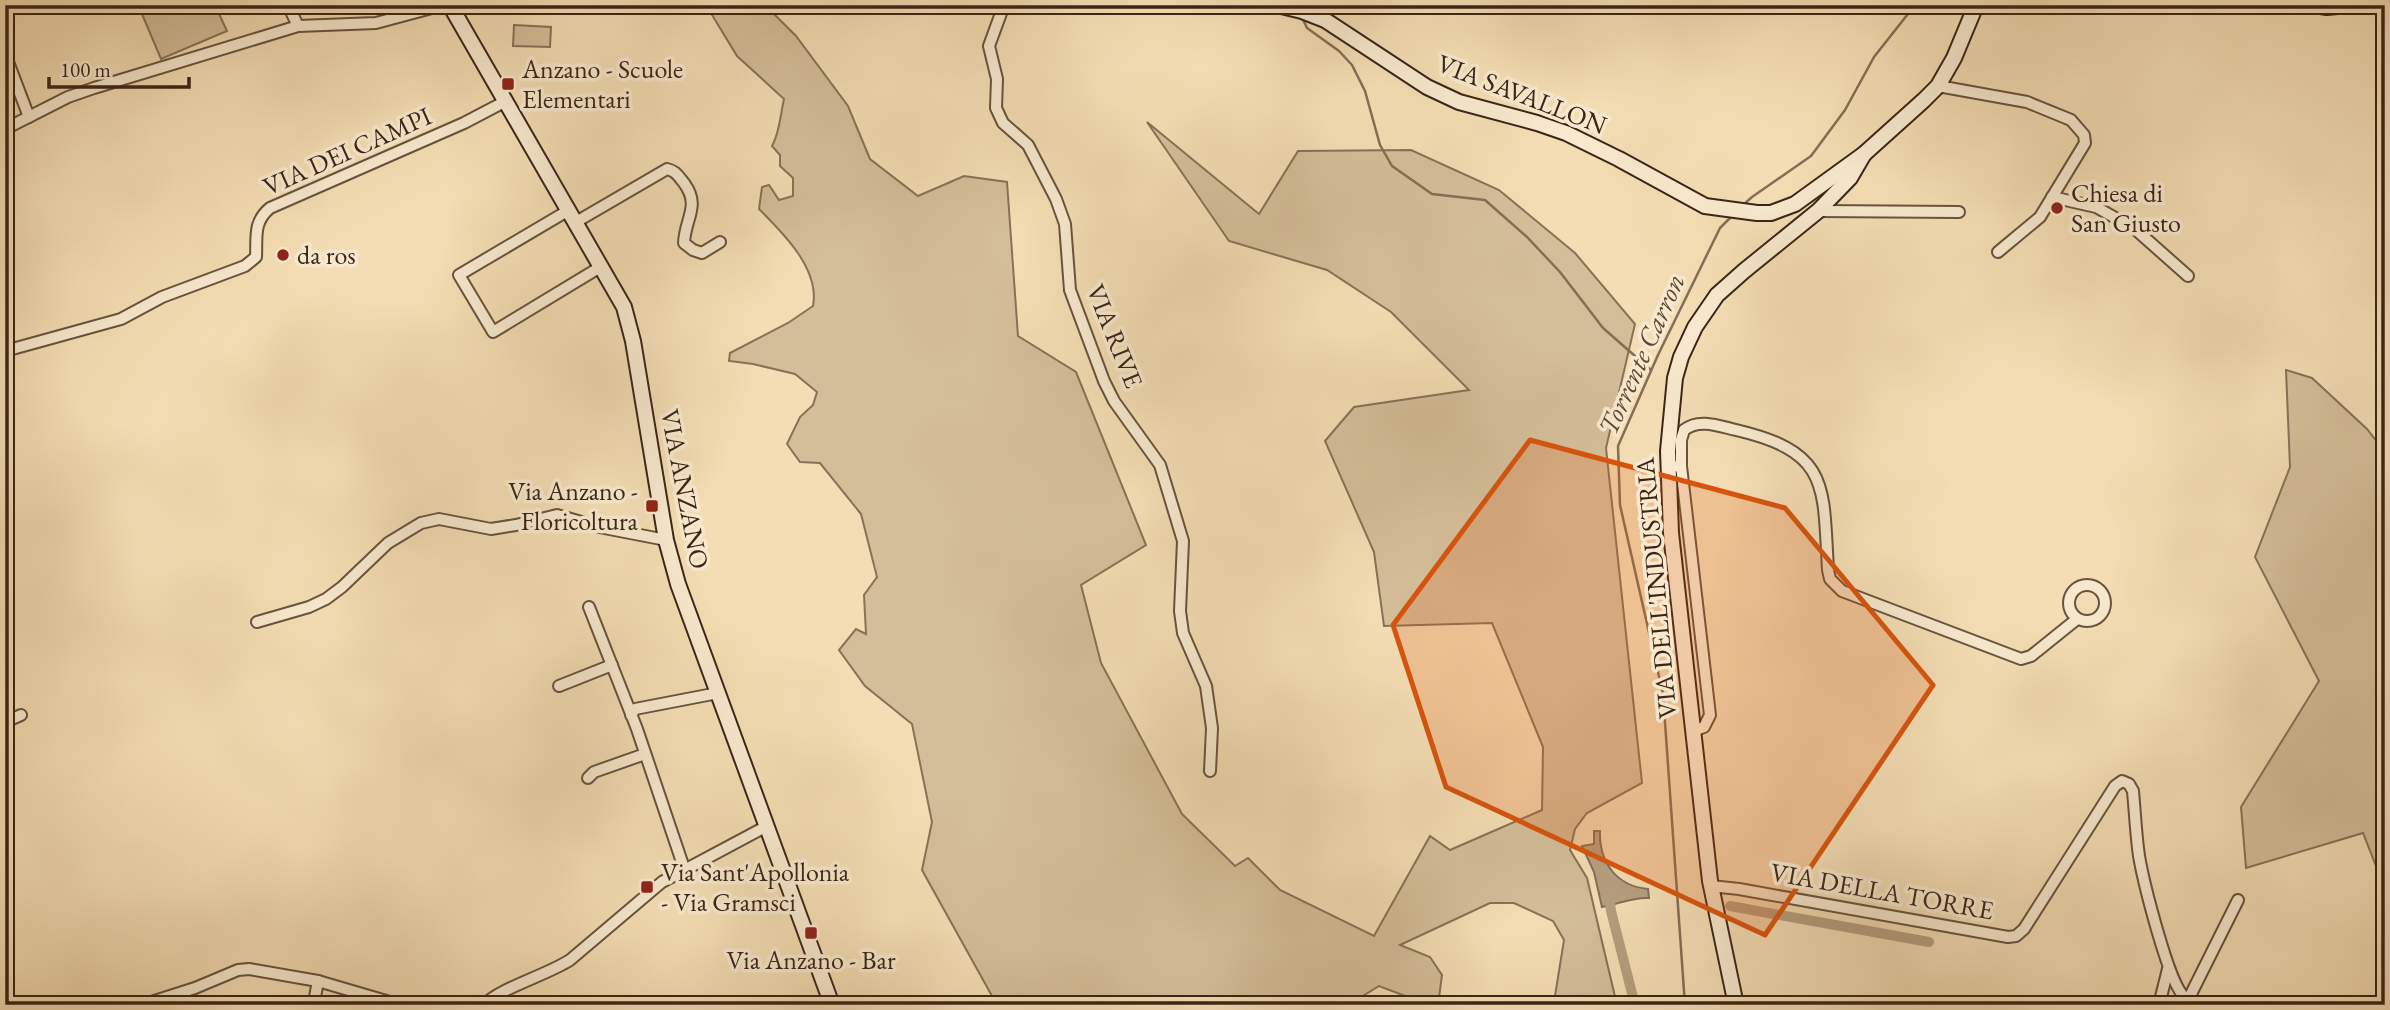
<svg xmlns="http://www.w3.org/2000/svg" width="2390" height="1010" font-family="'EB Garamond',serif">
<rect width="100%" height="100%" fill="#f4ddb4"/>
<filter id="stains"><feTurbulence type="fractalNoise" baseFrequency=".00286" numOctaves="4"/><feColorMatrix values="0 0 0 0 .2 0 0 0 0 .09 0 0 0 0 .02 0 0 0 .5 -.17"/></filter>
<radialGradient id="worn" r=".72"><stop offset=".6" stop-color="#630" stop-opacity="0"/><stop offset="1" stop-color="#630" stop-opacity=".3"/></radialGradient>
<g fill="#d4be99" stroke="#877258" stroke-width="2">
<path d="M142,5H215L227,31L161,59L139,7Z"/>
<path d="M706,5H765L796,36L848,106L870,159L918,196L964,176L1007,182L1018,336L1076,372L1146,545L1081,585L1101,663L1182,814L1235,866L1248,858L1280,890L1374,936L1430,836L1450,850L1542,810L1543,747L1492,623L1384,626L1374,552L1325,441L1354,407L1469,390L1391,312L1327,270L1229,241L1147,122L1259,214L1298,151L1411,150L1499,190L1575,253L1635,324L1606,448L1642,783L1587,813L1575,829L1570,850L1587,878L1617,1005H1545L1555,996L1564,940L1553,921L1514,903H1490L1400,945L1430,957L1442,975L1438,1005L1424,1003L1379,986L1348,1005H997L922,870L932,822L912,724L865,686L839,650L856,629L866,634L864,595L877,577L861,514L820,463L800,462L787,444L800,417L813,405L817,392L795,374L753,364L729,361L730,353L788,323L813,306C820,269 783,233 759,209L762,187L769,185L779,200L793,196V178L780,166V155L772,146C780,132 780,116 784,99L737,56Z"/>
<path d="M514,25L551,27L550,47L513,46Z"/>
<path d="M2286,370L2312,378L2367,429L2385,452V889L2363,833L2246,868L2241,807L2319,681L2255,557L2290,467Z"/>
</g>
<path fill="#b59e7f" stroke="#846e55" stroke-width="2" d="M1594,831H1600C1599,862 1616,886 1648,889L1649,898C1632,897 1619,904 1602,907L1594,872L1582,846L1594,844Z"/>
<g fill="none" stroke-linecap="round" stroke-linejoin="round">
<g stroke="#846e55" stroke-width="2.5">
<path d="M1301,15L1307,28L1339,51L1352,65L1365,91L1380,145L1392,166L1432,194L1485,200L1527,237L1560,272L1603,328L1651,370"/>
<path d="M1742,206L1752,197L1811,156L1845,110L1874,57L1915,5"/>
<path d="M1685,1005L1663,694L1620,505L1618,446L1658,355L1720,228L1732,216"/>
</g>
<g stroke="#b59e7f" stroke-width="10">
<path d="M1609,893L1611,911L1635,1005"/>
<path d="M1730,906L1929,942"/>
</g>
<g stroke="#68533e" stroke-width="14">
<g id="street">
<path d="M288,5L298,26"/>
<path d="M1004,5L989,46L997,79L996,108L1003,123L1028,145L1056,199L1065,224L1070,290L1104,381L1114,401L1160,465L1183,541L1180,611L1183,633L1206,686L1212,728L1210,771"/>
<path d="M454,12L471,5"/>
<path d="M5,54L29,117"/>
<path d="M1938,86L2027,102L2071,120L2084,135L2085,143L2040,217L1998,252"/>
<path d="M5,129L68,97L94,88L298,26L376,23L443,5"/>
<path d="M2052,197L2096,207L2135,229L2188,276"/>
<path d="M569,210L459,275L493,332L602,266"/>
<path d="M1818,211L1959,212"/>
<path d="M576,222L667,169C676,171 678,176 684,183C701,206 685,218 684,243L693,250L702,253L720,242"/>
<path d="M5,351L121,319L162,297L245,266L256,257C257,237 253,222 270,208L464,123L506,101"/>
<path d="M1681,466L1710,715L1704,727L1693,731"/>
<path d="M1668,467L1681,466V440L1684,430C1699,418 1719,426 1736,430C1830,452 1823,485 1828,570L1830,579L1842,591L2021,659L2031,656L2077,619"/>
<circle cx="2087" cy="603" r="18"/>
<path d="M589,607L637,729L684,868"/>
<path d="M257,622L309,607L326,599L342,587L388,543L421,523L439,519L491,529L516,525L557,515L599,527L666,540"/>
<path d="M559,686L612,665"/>
<path d="M631,715L635,709L718,693"/>
<path d="M5,722L21,715"/>
<path d="M588,778L594,772L645,754"/>
<path d="M1711,886L1739,889L2008,937L2016,936L2024,929L2115,786L2122,781L2129,784L2133,791C2135,813 2136,835 2139,856C2143,879 2169,987 2185,997H2190L2193,990L2238,900"/>
<path d="M142,1005L195,988L238,970L249,969L318,981L400,1005"/>
<path d="M317,1005L315,997L318,981"/>
<path d="M484,1005C500,988 547,975 570,960L662,882L767,826"/>
<path d="M737,1005L831,1002"/>
<path d="M2159,1005L2168,969"/>
</g>
</g>
<g stroke="#3a2517" stroke-width="18">
<g id="secondary">
<path d="M450,5L624,307L633,341L666,540L678,584L832,1005"/>
<path d="M1277,5L1302,11L1325,20L1427,87L1459,102L1537,123L1566,133L1619,159L1705,206L1757,213H1771L1795,204L1864,154L1924,100L1938,86L1954,58L1976,5"/>
<path d="M2314,5L2327,7L2348,5"/>
<path d="M1736,1005L1710,881L1671,533L1668,451L1675,378L1681,357L1695,327L1717,295L1744,271L1818,211L1850,178L1864,154"/>
</g>
</g>
<use href="#street" stroke="#f8e9ce" stroke-width="10"/>
<use href="#secondary" stroke="#f8e9ce" stroke-width="14"/>
</g>
<path fill="#d7540d" fill-opacity="0.2" stroke="#d7540d" stroke-width="5" stroke-linejoin="round" d="M1530,440L1785,508L1933,685L1765,935L1446,787L1393,625Z"/>
<g fill="#8f2418" stroke="#f8e9ce" stroke-width="2.5">
<rect x="501" y="77" width="14" height="14" rx="3.5"/>
<circle cx="2057" cy="208" r="7"/>
<circle cx="283" cy="255" r="7"/>
<rect x="645" y="499" width="14" height="14" rx="3.5"/>
<rect x="640" y="880" width="14" height="14" rx="3.5"/>
<rect x="804" y="926" width="14" height="14" rx="3.5"/>
</g>
<g text-anchor="middle" dominant-baseline="central" stroke-width="7" stroke-linejoin="round" paint-order="stroke">
<g font-size="26" fill="#3a2517" stroke="#f8e9ce" text-anchor="start">
<text x="522" y="69">Anzano - Scuole<tspan x="522" dy="30">Elementari</tspan></text>
<text x="2071" y="193">Chiesa di<tspan x="2071" dy="30">San Giusto</tspan></text>
<text x="297" y="255">da ros</text>
<text x="638" y="491" text-anchor="end">Via Anzano -<tspan x="638" dy="30">Floricoltura</tspan></text>
<text x="661" y="872">Via Sant'Apollonia<tspan x="661" dy="30">- Via Gramsci</tspan></text>
<text x="811" y="960" text-anchor="middle">Via Anzano - Bar</text>
</g>
<g font-size="26" fill="#3a2517" stroke="#f8e9ce">
<text transform="translate(1522 94) rotate(21)">VIA SAVALLON</text>
<text transform="translate(347 151) rotate(-24)">VIA DEI CAMPI</text>
<text transform="translate(1115 336) rotate(68)">VIA RIVE</text>
<text transform="translate(685 489) rotate(79)">VIA ANZANO</text>
<text transform="translate(1656 588) rotate(-95)">VIA DELL'INDUSTRIA</text>
<text transform="translate(1882 891) rotate(10)">VIA DELLA TORRE</text>
</g>
<g font-size="28" font-style="italic" fill="#5f4936" stroke="#f8e9ce">
<text transform="translate(1641 354) rotate(-66)">Torrente Carron</text>
</g>
</g>
<rect width="2390" height="1010" fill="none" stroke="#f4ddb4" stroke-width="28"/>
<rect x="7" y="7" width="2376" height="996" fill="none" stroke="#3a2517" stroke-width="3.5"/>
<rect x="14" y="14" width="2362" height="982" fill="none" stroke="#3a2517" stroke-width="2"/>
<path d="M49 77v10h140v-10" fill="none" stroke="#3a2517" stroke-width="3.5"/>
<text x="60" y="77" font-size="21" fill="#3a2517" stroke="#f8e9ce" stroke-width="5" paint-order="stroke">100 m</text>
<rect width="100%" height="100%" filter="url(#stains)"/>
<rect width="100%" height="100%" fill="url(#worn)"/>
</svg>
